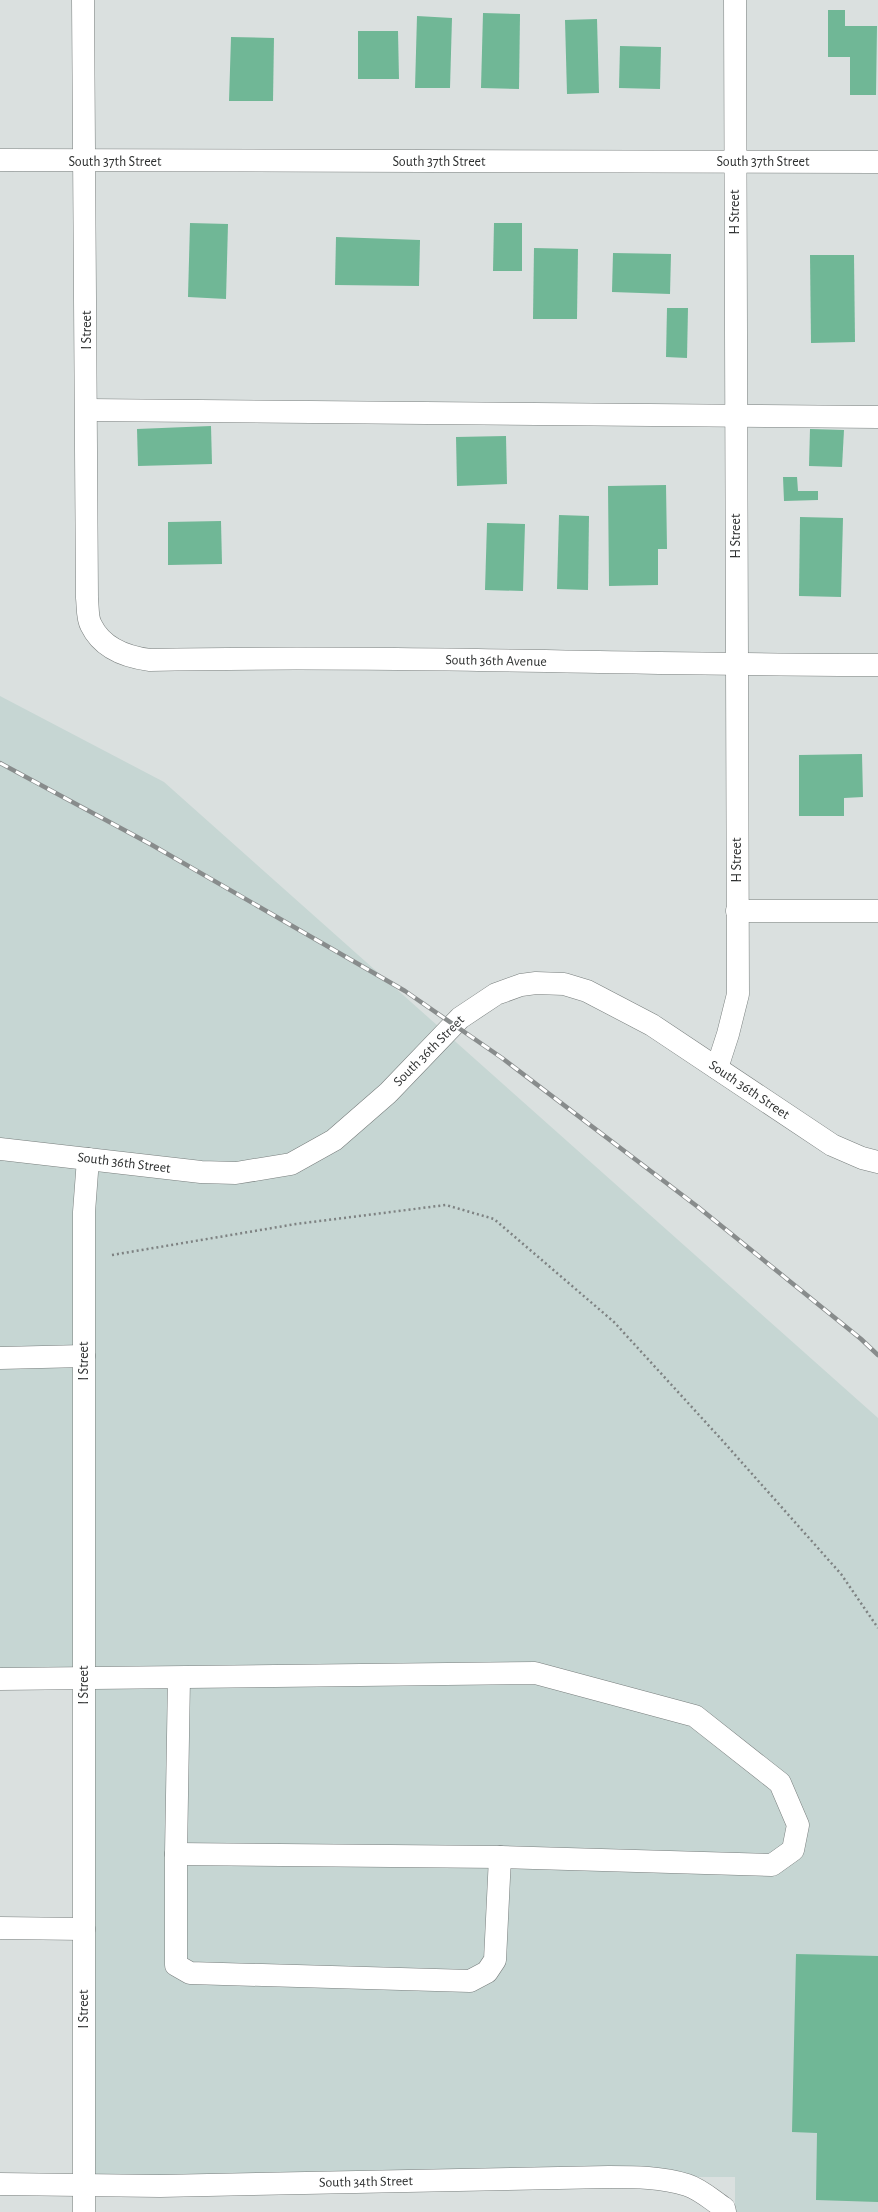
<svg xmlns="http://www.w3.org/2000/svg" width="878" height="2212" font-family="'Alegreya Sans',sans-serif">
<rect width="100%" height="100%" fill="#dae0df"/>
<path fill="#c6d6d3" d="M0,696L164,782L878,1418V2212H735V2177H609L84,2184V1680L0,1678Z"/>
<g fill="#70b796">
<path d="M828,10H845V26H877L876,95H850V57H828Z"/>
<path d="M483,13L520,14L519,89L481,88Z"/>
<path d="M417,16L452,18L450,88H415Z"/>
<path d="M597,19L599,93L567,94L565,20Z"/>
<path d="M358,31H398L399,79H358Z"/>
<path d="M231,37L274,38L273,101H229Z"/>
<path d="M620,46L661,47L660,89L619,88Z"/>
<path d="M190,223L228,224L226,299L188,297Z"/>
<path d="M494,223H522V271H493Z"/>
<path d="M336,237L420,240L419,286L335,285Z"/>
<path d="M534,248L578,249L577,319H533Z"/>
<path d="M613,253L671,254L670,294L612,292Z"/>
<path d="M810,255H854L855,342L811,343Z"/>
<path d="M667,308H688L687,358L666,357Z"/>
<path d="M211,426L212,464L138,466L137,429Z"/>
<path d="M810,429L844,430L842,467L809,466Z"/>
<path d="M506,436L507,484L457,486L456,437Z"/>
<path d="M783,477H797L798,491H818V500L784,501Z"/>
<path d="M666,485L667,549H658V585L609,586L608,486Z"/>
<path d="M559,515L589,516L588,590L557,589Z"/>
<path d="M800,517L843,518L841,597L799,596Z"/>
<path d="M221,521L222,564L168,565V522Z"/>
<path d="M487,523L525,524L523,591L485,590Z"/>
<path d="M862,754L863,797L844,798V816H799V755Z"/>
<path d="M796,1954L878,1956V2202L816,2200L817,2133L792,2132Z"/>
</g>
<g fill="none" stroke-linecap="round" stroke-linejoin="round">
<g stroke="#787e7d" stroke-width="23">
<g id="minor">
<path d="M83,0L87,598C88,606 87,618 91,625C102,648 126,657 150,660C392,655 635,665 878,665"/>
<path d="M0,160L878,162"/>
<path d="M87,410L878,417"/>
<path d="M737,911H878"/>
<path d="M717,1068L728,1034L738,994L735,0"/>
<path d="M0,1149L201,1172L236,1173L291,1164L334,1140L388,1093L460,1018L496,994L521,985L536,983L564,984L587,991L652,1025L832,1145L862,1158L878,1162"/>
<path d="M0,1358L84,1356"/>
<path d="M179,1678L176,1854V1965L190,1973L470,1981L487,1972L495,1960L500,1857"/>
<path d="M0,1679L535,1673L695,1716L780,1783L798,1825L793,1850L772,1865L500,1857L176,1854"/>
<path d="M0,1928L84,1929"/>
<path d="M0,2184L160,2186L609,2177C635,2177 662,2177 687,2185C700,2189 712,2200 724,2208L725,2212"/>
<path d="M84,2212V1212L88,1159"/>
</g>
</g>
<path stroke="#7e8282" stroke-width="2.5" stroke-dasharray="2 3" stroke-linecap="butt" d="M112,1255L296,1224L446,1205L494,1219L614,1322L721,1439L841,1574L878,1628"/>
<use href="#minor" stroke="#fff" stroke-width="22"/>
<g stroke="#888c8c" stroke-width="4.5">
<path id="rail" d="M0,763L152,845L405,991L502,1058L698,1207L861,1339L878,1355"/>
</g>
<use href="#rail" stroke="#fff" stroke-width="3" stroke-dasharray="9" stroke-linecap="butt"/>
</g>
<g text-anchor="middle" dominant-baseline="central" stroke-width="3" stroke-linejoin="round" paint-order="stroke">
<g font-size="14" fill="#2e3030" stroke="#fff">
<text x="115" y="162">South 37th Street</text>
<text x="439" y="162">South 37th Street</text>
<text x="763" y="162">South 37th Street</text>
<text transform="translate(735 212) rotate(-90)">H Street</text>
<text transform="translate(87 330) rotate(-90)">I Street</text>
<text transform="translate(736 536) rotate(-90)">H Street</text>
<text transform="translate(496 661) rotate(1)">South 36th Avenue</text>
<text transform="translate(737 860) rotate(-90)">H Street</text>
<text transform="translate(429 1051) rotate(-45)">South 36th Street</text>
<text transform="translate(749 1090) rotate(34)">South 36th Street</text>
<text transform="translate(124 1163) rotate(7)">South 36th Street</text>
<text transform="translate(84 1361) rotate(-90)">I Street</text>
<text transform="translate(84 1685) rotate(-90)">I Street</text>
<text transform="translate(84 2009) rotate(-90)">I Street</text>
<text transform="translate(366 2182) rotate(-1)">South 34th Street</text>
</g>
</g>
</svg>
